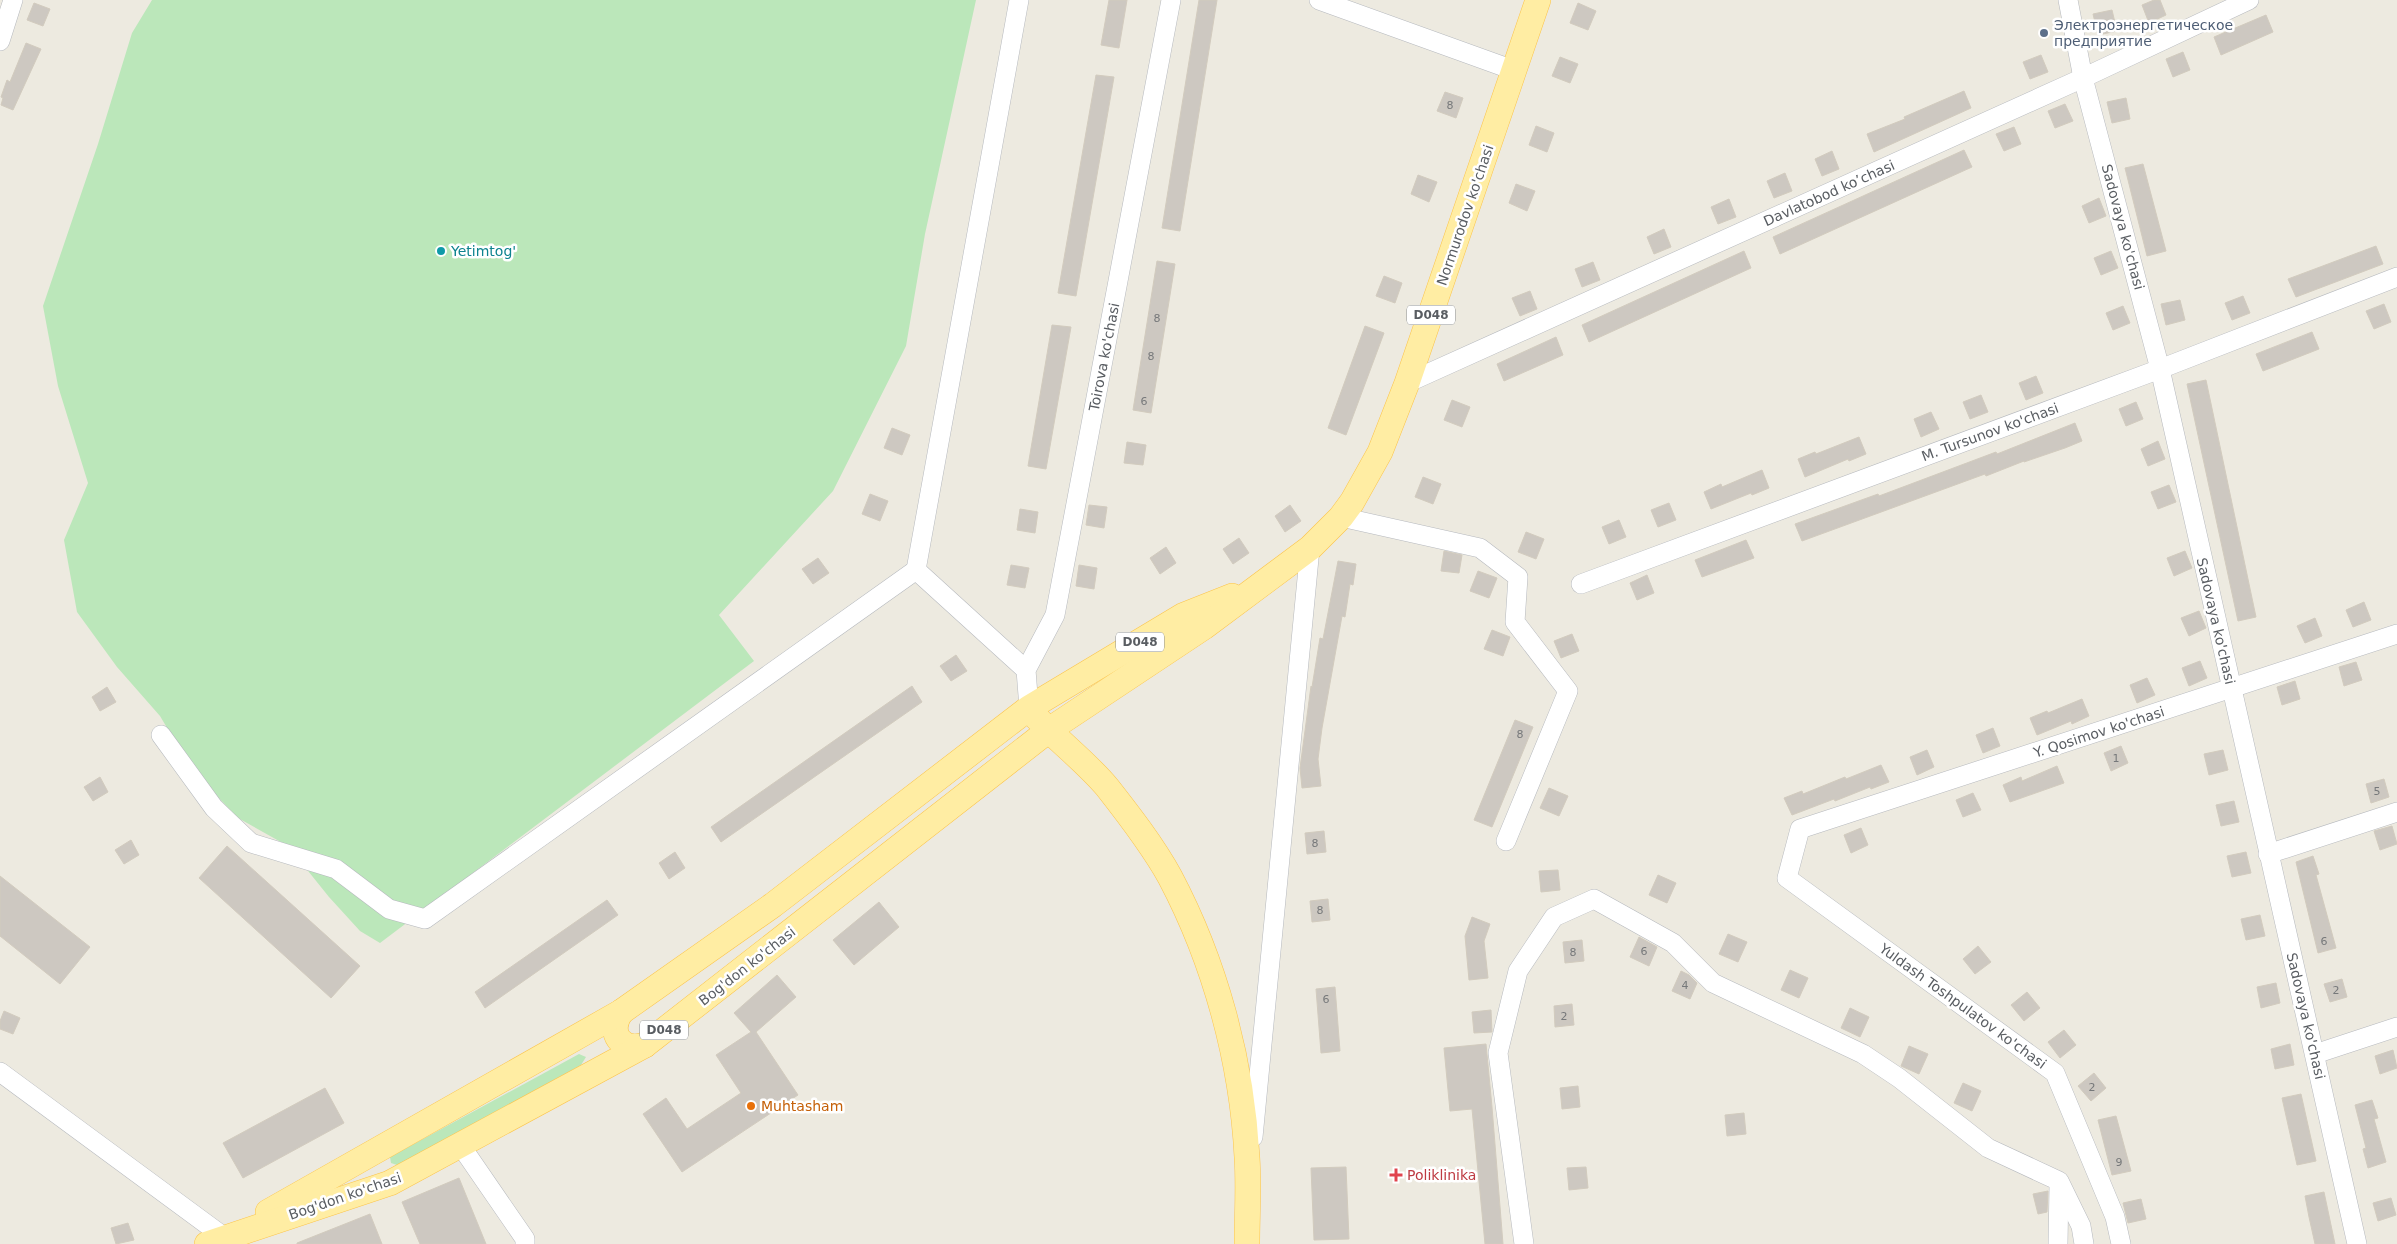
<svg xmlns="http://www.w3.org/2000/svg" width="2397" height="1244" font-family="'DejaVu Sans',sans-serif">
<rect width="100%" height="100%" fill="#edeae0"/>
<g fill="#bbe7ba">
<path d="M152,0H976L925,234L906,346L833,491L719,615L754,661L380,943L360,931L329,897L288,846L238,818L214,793L185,758L160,716L117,667L77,612L64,540L88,483L58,386L43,306L98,144L132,33Z"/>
<path d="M579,1054L586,1057L581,1065L409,1159L397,1165L391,1163L390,1157Z"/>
</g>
<g fill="#cdc8c1" stroke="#d2cbbe">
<path d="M1109,0H1127L1119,48L1101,45Z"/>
<path d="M1199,0H1217L1180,231L1162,228Z"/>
<path d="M2154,0H2160L2166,15L2149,23L2142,5Z"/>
<path d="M34,3L50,9L43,26L27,20Z"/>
<path d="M1578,3L1596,11L1588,30L1570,23Z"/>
<path d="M2112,10L2117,31L2098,35L2093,14Z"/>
<path d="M2266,15L2273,32L2221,55L2214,37Z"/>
<path d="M26,43L41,49L13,110L1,105L3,98L1,97L7,80L10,82Z"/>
<path d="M2183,52L2190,70L2173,77L2166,59Z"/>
<path d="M2041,55L2048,72L2030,79L2023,62Z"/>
<path d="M1560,57L1578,64L1570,83L1552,76Z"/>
<path d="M1096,75L1114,77L1076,296L1058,293Z"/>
<path d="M1964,91L1971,108L1874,152L1867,134L1905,119L1904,117Z"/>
<path d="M1445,92L1463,98L1456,118L1437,111Z"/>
<path d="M2126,98L2130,119L2112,123L2107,102Z"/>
<path d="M2065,104L2073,121L2055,128L2048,111Z"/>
<path d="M1536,126L1554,133L1547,152L1529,145Z"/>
<path d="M2014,127L2021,144L2004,151L1996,134Z"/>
<path d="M1964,150L1972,167L1780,254L1773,237Z"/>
<path d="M1832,151L1839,169L1822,176L1815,159Z"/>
<path d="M2143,164L2166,251L2147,256L2125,168Z"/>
<path d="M1785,173L1792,191L1774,198L1767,181Z"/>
<path d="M1418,175L1437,182L1429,202L1411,194Z"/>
<path d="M1516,184L1535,191L1527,211L1509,203Z"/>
<path d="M2099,198L2106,216L2089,223L2082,206Z"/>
<path d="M1729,199L1736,217L1718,224L1711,207Z"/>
<path d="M1664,229L1671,247L1654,254L1647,237Z"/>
<path d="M2376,246L2383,264L2296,297L2288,279Z"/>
<path d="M1744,251L1751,268L1589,342L1582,325Z"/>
<path d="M2111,251L2118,268L2101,275L2094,258Z"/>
<path d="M1157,261L1175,264L1151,413L1133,410Z"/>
<path d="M1593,262L1600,280L1582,287L1575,269Z"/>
<path d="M1384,276L1402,283L1395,303L1376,296Z"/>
<path d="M1530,291L1537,309L1520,316L1512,298Z"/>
<path d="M2243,296L2250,313L2232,320L2225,303Z"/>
<path d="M2180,300L2185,320L2166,325L2161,304Z"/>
<path d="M2384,304L2391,322L2374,329L2366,311Z"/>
<path d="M2123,306L2130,323L2113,330L2106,313Z"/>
<path d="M1052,325L1071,327L1046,469L1028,466Z"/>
<path d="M1365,326L1384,333L1346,435L1328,428Z"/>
<path d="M2312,332L2319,349L2263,371L2256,354Z"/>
<path d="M1556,337L1563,355L1504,381L1497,364Z"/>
<path d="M2036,376L2043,393L2026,400L2019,383Z"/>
<path d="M2206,380L2256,617L2238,621L2187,384Z"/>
<path d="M1981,395L1988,412L1970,419L1963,402Z"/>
<path d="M1452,400L1470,407L1462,427L1444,420Z"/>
<path d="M2136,402L2143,419L2126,426L2119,409Z"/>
<path d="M1931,412L1939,429L1921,437L1914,419Z"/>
<path d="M2075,423L2082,441L2065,448L2024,462V461L1986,476L1985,474L1802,541L1795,524L1878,494L1879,496L1996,452L1997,454Z"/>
<path d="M892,428L910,435L902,455L884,448Z"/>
<path d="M1859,437L1866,454L1849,461L1848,459L1805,477L1798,459L1815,452L1816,454Z"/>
<path d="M2158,441L2165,459L2148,466L2141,449Z"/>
<path d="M1127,442L1146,445L1143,465L1124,463Z"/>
<path d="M1762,470L1769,488L1752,495L1751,493L1711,509L1704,492L1721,484L1722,487Z"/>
<path d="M1423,477L1441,484L1433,504L1415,497Z"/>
<path d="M2169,485L2176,502L2158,509L2151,492Z"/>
<path d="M870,494L888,501L880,521L862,514Z"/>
<path d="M1669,503L1676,520L1658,527L1651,510Z"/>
<path d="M1089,505L1107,507L1104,528L1086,525Z"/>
<path d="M1290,505L1301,521L1285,532L1275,516Z"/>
<path d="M1020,509L1038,512L1035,533L1017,530Z"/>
<path d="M1619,520L1626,537L1609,544L1602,527Z"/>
<path d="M1526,532L1544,539L1536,559L1518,552Z"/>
<path d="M1239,538L1249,553L1233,564L1223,549Z"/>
<path d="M1746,540L1754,558L1702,577L1695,560Z"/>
<path d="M1166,547L1176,563L1160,574L1150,558Z"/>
<path d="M1444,551L1462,555L1459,573L1441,571Z"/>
<path d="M2185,551L2192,568L2174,576L2167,558Z"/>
<path d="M818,558L829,573L813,584L802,569Z"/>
<path d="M1338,561L1356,564L1353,585L1350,584L1345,617L1342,616L1322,728L1318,759L1321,786L1302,788L1300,768L1311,686L1312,687L1320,638L1323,639Z"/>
<path d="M1011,565L1029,568L1025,588L1007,585Z"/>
<path d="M1079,565L1097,568L1094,589L1076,586Z"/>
<path d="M1478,571L1497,578L1489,598L1470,591Z"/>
<path d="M1647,575L1654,593L1637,600L1630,583Z"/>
<path d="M2364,602L2371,620L2353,627L2346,610Z"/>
<path d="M2199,611L2206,628L2189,636L2181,618Z"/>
<path d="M2315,618L2322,636L2305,643L2297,626Z"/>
<path d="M1492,630L1510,637L1503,656L1484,649Z"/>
<path d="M1572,634L1579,651L1561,658L1554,641Z"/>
<path d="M956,655L967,671L951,681L940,666Z"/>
<path d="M2200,661L2207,678L2189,686L2182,668Z"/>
<path d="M2356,662L2362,680L2344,686L2339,667Z"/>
<path d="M2147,678L2155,695L2137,703L2130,685Z"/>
<path d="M2295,681L2300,699L2282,705L2277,687Z"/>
<path d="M912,686L922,702L721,842L711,827Z"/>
<path d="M107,687L116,702L100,711L92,697Z"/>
<path d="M2082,699L2089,716L2072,724L2071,721L2037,735L2030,718L2047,711L2048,713Z"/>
<path d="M1515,720L1533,727L1492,827L1474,820Z"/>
<path d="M1993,728L2000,746L1983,753L1976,735Z"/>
<path d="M2121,746L2128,763L2111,771L2104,753Z"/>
<path d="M1927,750L1934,767L1917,775L1910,757Z"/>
<path d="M2223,750L2228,770L2209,775L2204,754Z"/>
<path d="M1881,765L1889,782L1871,789L1870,787L1835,801L1834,799L1792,815L1784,798L1802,791L1803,794L1845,777L1846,779Z"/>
<path d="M2057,766L2064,783L2010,802L2003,785L2021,777L2022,781Z"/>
<path d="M100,777L108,792L93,801L84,787Z"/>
<path d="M2384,779L2389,797L2371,803L2366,784Z"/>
<path d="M1549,788L1568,796L1559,816L1540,808Z"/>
<path d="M1973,793L1981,810L1963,817L1956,800Z"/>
<path d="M2234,801L2239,822L2221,826L2216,805Z"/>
<path d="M2392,826L2397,844L2380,850L2374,831Z"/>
<path d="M1861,828L1868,845L1851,853L1844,835Z"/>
<path d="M1324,831L1326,852L1307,854L1305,833Z"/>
<path d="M131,840L139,855L124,864L115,850Z"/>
<path d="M227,846L360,966L331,998L199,878Z"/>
<path d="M675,852L685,868L669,879L659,863Z"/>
<path d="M2246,852L2251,873L2232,877L2227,856Z"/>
<path d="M2313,856L2319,874L2316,875L2336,948L2318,953L2296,862Z"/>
<path d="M1558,870L1560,890L1541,892L1539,871Z"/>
<path d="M1658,875L1676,883L1667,903L1649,895Z"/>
<path d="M0,876L90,947L60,984L0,936Z"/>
<path d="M1328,899L1330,920L1312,922L1310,901Z"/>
<path d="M607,900L618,915L485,1008L475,992Z"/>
<path d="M879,902L899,927L854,965L833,940Z"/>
<path d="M2260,915L2265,936L2246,940L2241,919Z"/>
<path d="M1472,917L1490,924L1484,941L1488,978L1469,980L1465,936Z"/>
<path d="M1728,934L1747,942L1738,962L1719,954Z"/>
<path d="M1639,937L1657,947L1649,966L1630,957Z"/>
<path d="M1582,940L1584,961L1565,963L1563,942Z"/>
<path d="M1978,946L1991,962L1975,974L1963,959Z"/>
<path d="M1790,970L1808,978L1799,998L1781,990Z"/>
<path d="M1681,971L1689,975L1697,983L1690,999L1672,991Z"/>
<path d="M777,975L796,997L756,1032L798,1095L682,1172L643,1114L666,1098L687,1129L741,1093L716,1055L751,1032L734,1013Z"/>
<path d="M2342,979L2347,997L2330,1002L2324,984Z"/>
<path d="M2276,983L2280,1003L2261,1008L2257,987Z"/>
<path d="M1335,987L1340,1051L1321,1053L1316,989Z"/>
<path d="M2027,992L2040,1008L2024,1021L2011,1005Z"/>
<path d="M1572,1004L1574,1025L1555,1027L1554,1006Z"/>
<path d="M1850,1008L1869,1017L1860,1037L1841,1028Z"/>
<path d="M1491,1010L1492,1032L1474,1033L1472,1012Z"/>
<path d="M4,1011L20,1018L13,1034L0,1029V1021Z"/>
<path d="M2064,1030L2076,1045L2060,1058L2048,1042Z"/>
<path d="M1486,1044L1492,1107L1503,1244H1485L1472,1109L1450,1111L1444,1048Z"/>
<path d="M2290,1044L2294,1065L2275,1069L2271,1049Z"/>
<path d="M1909,1046L1928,1054L1919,1074L1901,1066Z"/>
<path d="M2393,1050L2397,1068L2380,1074L2375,1056Z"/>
<path d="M2094,1073L2106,1088L2091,1101L2078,1086Z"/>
<path d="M1963,1083L1981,1091L1972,1111L1954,1103Z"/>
<path d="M1578,1086L1580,1107L1562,1109L1560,1088Z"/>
<path d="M325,1088L344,1123L243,1178L223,1143Z"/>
<path d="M2301,1094L2316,1161L2297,1165L2282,1098Z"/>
<path d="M2372,1100L2378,1118L2374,1119L2386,1162L2368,1168L2363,1149L2366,1148L2355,1105Z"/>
<path d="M1744,1113L1746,1134L1727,1136L1725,1115Z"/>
<path d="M2116,1116L2131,1171L2112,1175L2098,1120Z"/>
<path d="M1346,1167L1349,1239L1314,1240L1311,1168Z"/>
<path d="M1586,1167L1588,1188L1569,1190L1567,1168Z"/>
<path d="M459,1178L486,1244H420L402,1202Z"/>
<path d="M2048,1191L2047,1212L2038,1214L2033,1194Z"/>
<path d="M2324,1192L2335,1244H2315L2309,1217L2305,1196Z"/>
<path d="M2391,1198L2396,1215L2378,1221L2373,1203Z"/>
<path d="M2141,1199L2146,1219L2128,1223L2123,1203Z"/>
<path d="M370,1214L382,1244H297V1243Z"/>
<path d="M128,1223L134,1240L116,1244L111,1228Z"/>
</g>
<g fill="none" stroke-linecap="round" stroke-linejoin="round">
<g stroke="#b6b9be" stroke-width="20">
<g id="minor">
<path d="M1319,0L1516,71"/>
<path d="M2068,0L2083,78L2160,369L2357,1244"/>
<path d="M0,41L13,0"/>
<path d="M1407,383L2083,78L2249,0"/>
<path d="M1341,517L1480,548L1518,577L1515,622L1568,691L1506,841"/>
<path d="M916,570L1019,0"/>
<path d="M1581,584L2160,369L2397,277"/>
<path d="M1029,708L1026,670L1055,615L1171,0"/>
<path d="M161,735L214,808L251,843L336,869L389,909L425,919L916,570L1026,670"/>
<path d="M2268,854L2397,812"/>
<path d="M2315,1054L2397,1027"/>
<path d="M0,1072L224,1237"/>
<path d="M1253,1137L1310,548"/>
<path d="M461,1146L525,1239V1244"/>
<path d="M1524,1244L1498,1053L1518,971L1554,917L1594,899L1673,943L1713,983L1863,1054L1899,1078L1988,1148L2059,1181L2081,1226L2084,1244"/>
<path d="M2058,1244L2059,1185"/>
<path d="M2121,1244L2115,1217L2055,1073L1787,878L1800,829L2397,634"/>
</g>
</g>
<g stroke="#fcc44a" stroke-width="26">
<g id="major">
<path d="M1037,718C1059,742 1086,762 1107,787C1129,815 1153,846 1170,877C1215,962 1242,1061 1247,1157C1249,1186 1247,1215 1247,1244"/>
<path d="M621,1012C607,1033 621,1052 645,1045"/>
<path d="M268,1212L621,1012L773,905L1029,708L1184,615L1232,596"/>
<path d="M207,1244L390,1183L645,1045L1049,730L1204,627L1310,548L1341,517L1352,502L1380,452L1407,383L1538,0"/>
</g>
</g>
<use href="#minor" stroke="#fff" stroke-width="19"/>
<use href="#major" stroke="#ffeda3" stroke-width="25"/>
</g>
<circle fill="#5c6f8a" stroke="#fff" stroke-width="2" cx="2044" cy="33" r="5"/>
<circle fill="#0f9aa8" stroke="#fff" stroke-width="2" cx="441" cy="251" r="5"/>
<circle fill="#e8710a" stroke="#fff" stroke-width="2" cx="751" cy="1106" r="5"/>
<path fill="#e0444e" stroke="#fff" stroke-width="2" d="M1393.5 1167.5h5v5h5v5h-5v5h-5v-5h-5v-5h5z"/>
<g text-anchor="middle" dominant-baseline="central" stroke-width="5" stroke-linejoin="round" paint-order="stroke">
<g font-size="11" fill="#76787a">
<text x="1450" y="105">8</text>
<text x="1157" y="318">8</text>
<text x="1151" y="356">8</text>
<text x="1144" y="401">6</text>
<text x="1520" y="734">8</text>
<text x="2116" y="758">1</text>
<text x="2377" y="791">5</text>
<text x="1315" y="843">8</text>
<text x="1320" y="910">8</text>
<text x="2324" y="941">6</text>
<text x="1644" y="951">6</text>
<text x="1573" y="952">8</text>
<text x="1685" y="985">4</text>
<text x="2336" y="990">2</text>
<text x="1326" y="999">6</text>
<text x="1564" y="1016">2</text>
<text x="2092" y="1087">2</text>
<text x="2119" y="1162">9</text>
</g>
<g fill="#fff" stroke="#8b8e91" stroke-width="1">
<rect x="1407" y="305.5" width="48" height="19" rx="4"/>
<rect x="1116" y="632.5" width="48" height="19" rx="4"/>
<rect x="640" y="1020.5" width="48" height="19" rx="4"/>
</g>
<g font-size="12" font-weight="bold" fill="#595d62">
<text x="1431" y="315">D048</text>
<text x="1140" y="642">D048</text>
<text x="664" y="1030">D048</text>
</g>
<g font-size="14" fill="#4e5e75" stroke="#fff" text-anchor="start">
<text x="2054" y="25">Электроэнергетическое<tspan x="2054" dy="16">предприятие</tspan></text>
</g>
<g font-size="14" fill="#595d62" stroke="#fff">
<text transform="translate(1829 193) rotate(-24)">Davlatobod ko’chasi</text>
<text transform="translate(1465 215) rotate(-71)">Normurodov ko'chasi</text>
<text transform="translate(2123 227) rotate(75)">Sadovaya ko'chasi</text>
<text transform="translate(1104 357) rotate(-79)">Toirova ko'chasi</text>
<text transform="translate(1990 432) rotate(-20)">M. Tursunov ko'chasi</text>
<text transform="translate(2216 621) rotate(77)">Sadovaya ko'chasi</text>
<text transform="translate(2099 732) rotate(-18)">Y. Qosimov ko'chasi</text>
<text transform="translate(747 966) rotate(-38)">Bog'don ko'chasi</text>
<text transform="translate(1963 1006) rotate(36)">Yuldash Toshpulatov ko'chasi</text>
<text transform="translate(2306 1016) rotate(77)">Sadovaya ko'chasi</text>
<text transform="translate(345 1196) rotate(-19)">Bog'don ko'chasi</text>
</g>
<g font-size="14" fill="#0d838f" stroke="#fff" text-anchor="start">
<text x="451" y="251">Yetimtog'</text>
</g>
<g font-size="14" fill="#c56008" stroke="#fff" text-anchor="start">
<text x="761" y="1106">Muhtasham</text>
</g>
<g font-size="14" fill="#be3a42" stroke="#fff" text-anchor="start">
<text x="1407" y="1175">Poliklinika</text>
</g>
</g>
</svg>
